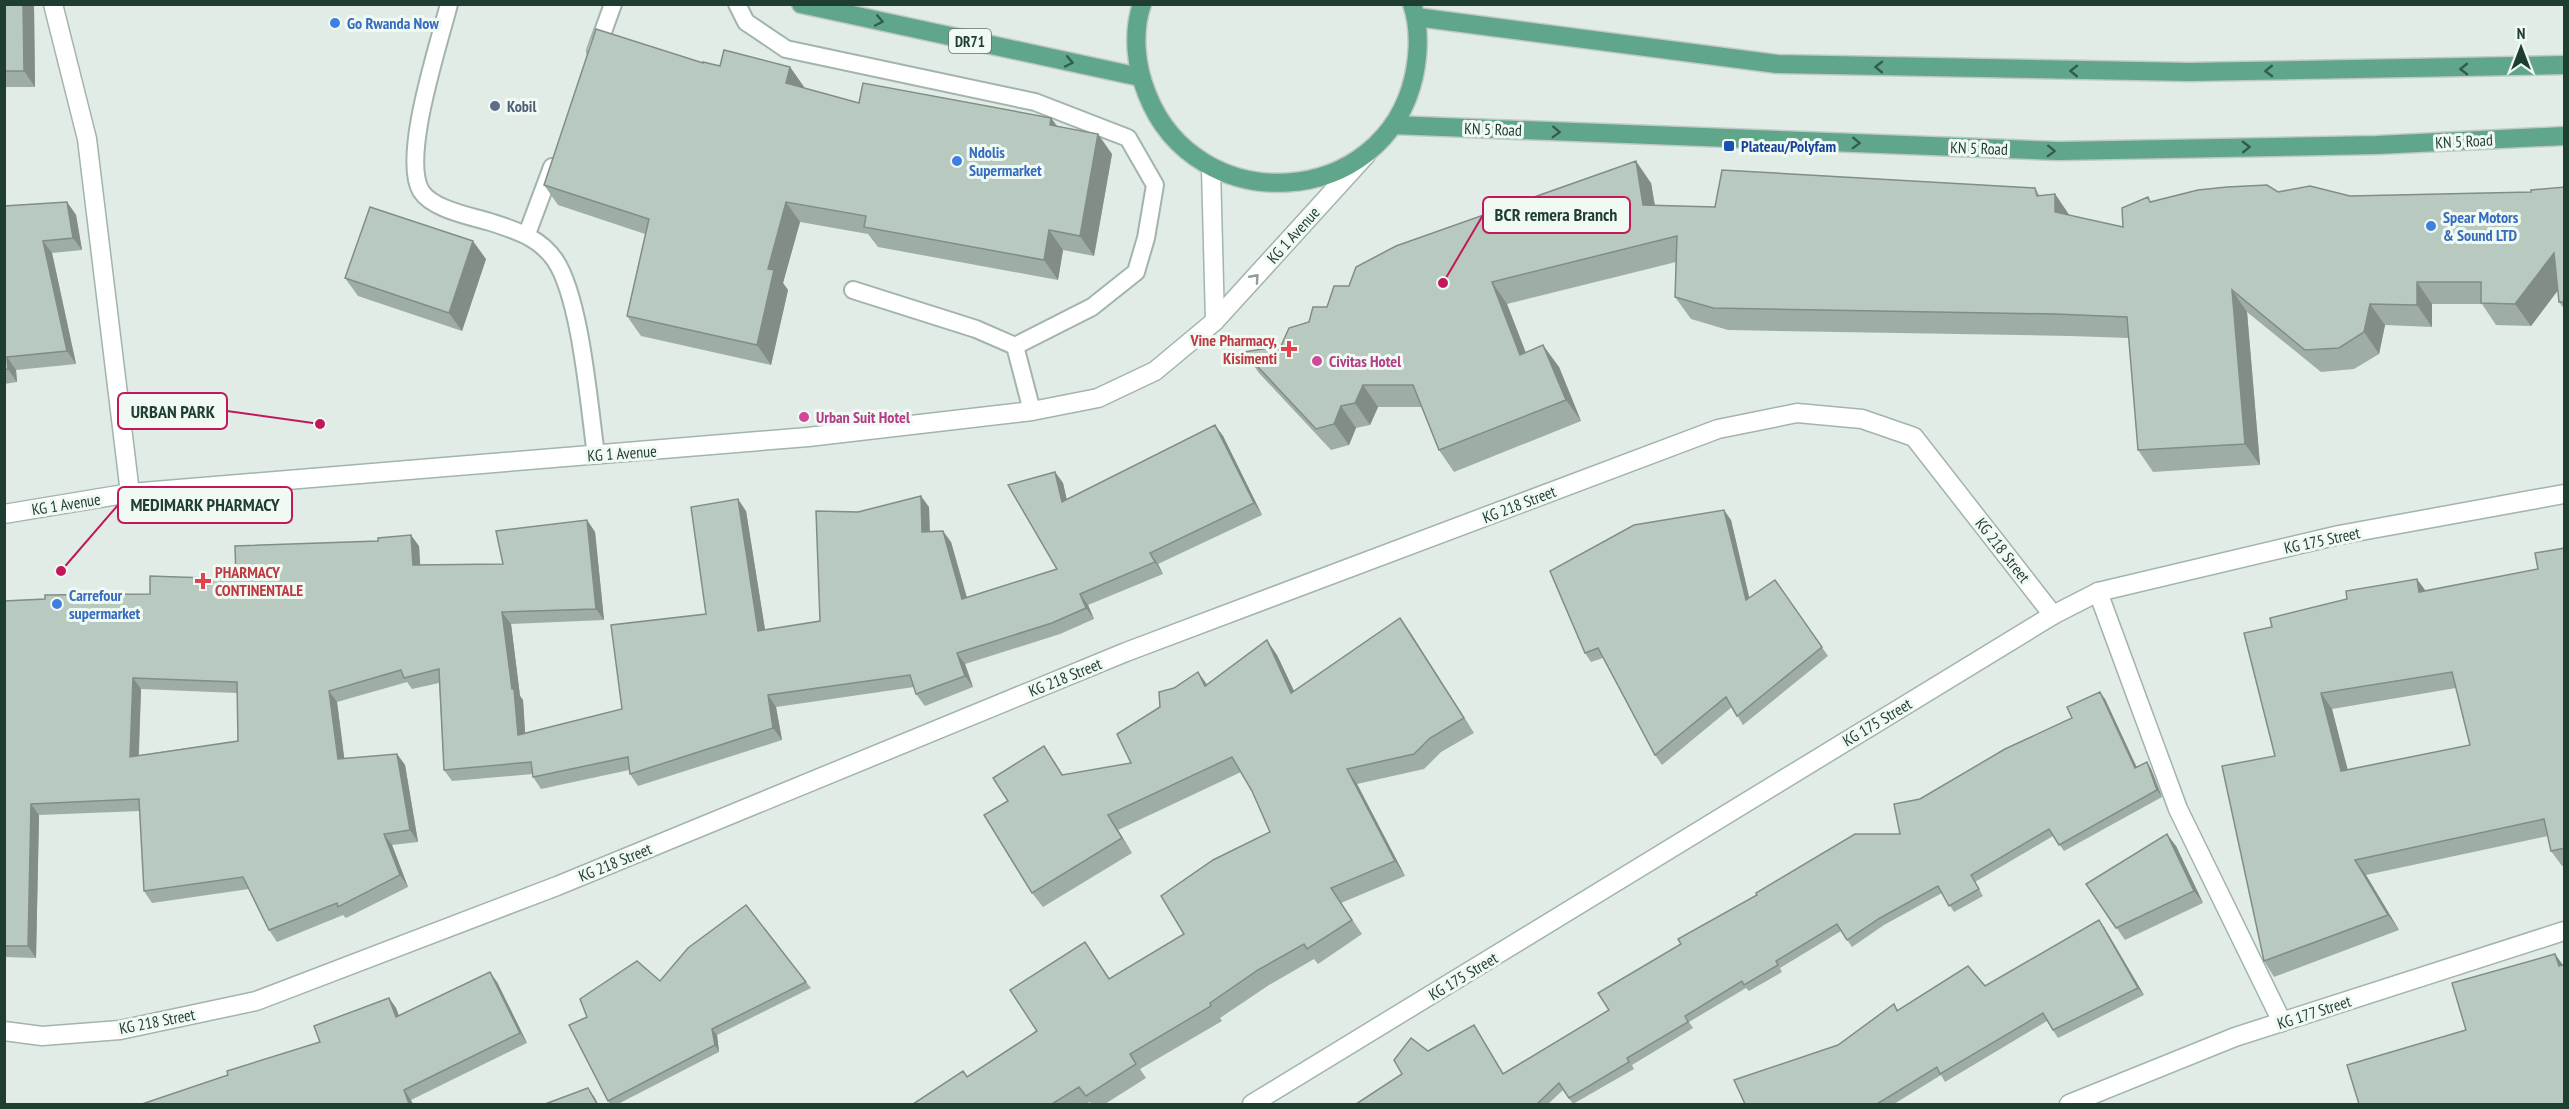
<svg xmlns="http://www.w3.org/2000/svg" width="2569" height="1109" font-family="'PT Sans Narrow',sans-serif">
<rect width="100%" height="100%" fill="#e0ece5"/>
<g fill="none" stroke-linecap="round" stroke-linejoin="round">
<g stroke="#a2b4ac" stroke-width="20">
<g id="service">
<path d="M449,4C439,44 401,157 421,191C432,209 470,216 490,222C515,230 539,237 555,260C581,299 589,406 596,455"/>
<path d="M737,4L746,22L786,49L1035,102L1128,138L1155,185L1146,238L1136,272L1092,307L1015,346"/>
<path d="M596,51L613,4"/>
<path d="M527,234L552,167"/>
<path d="M853,290L976,329L1015,346L1032,411"/>
</g>
</g>
<g stroke="#a2b4ac" stroke-width="21">
<g id="minor">
<path d="M53,4L87,139L130,493"/>
<path d="M2098,592L2178,809L2282,1022"/>
<path d="M4,1031L42,1036L120,1030L256,1001L557,886L1126,652L1718,429L1797,413L1862,419L1914,437L2053,615"/>
<path d="M1252,1104L2053,615L2098,592L2339,535L2564,494"/>
<path d="M2069,1104L2235,1037L2564,931"/>
</g>
</g>
<g stroke="#a2b4ac" stroke-width="21">
<g id="tertiary">
<path d="M1211,168L1215,321"/>
<path d="M4,514L130,493L808,437L1032,411L1098,398L1155,371L1215,321L1366,155"/>
</g>
</g>
<g stroke="#c0c9c6" stroke-width="21">
<g id="primary">
<path d="M801,4L1140,77"/>
<path d="M1142,4C1132,33 1136,67 1147,94C1196,220 1384,210 1414,76C1419,52 1420,28 1412,4"/>
<path d="M1416,17L1777,64L2190,72L2564,65"/>
<path d="M1393,125L2059,151L2377,145L2564,136"/>
</g>
</g>
<use href="#service" stroke="#fff" stroke-width="16"/>
<use href="#minor" stroke="#fff" stroke-width="18"/>
<use href="#tertiary" stroke="#fff" stroke-width="18"/>
<use href="#primary" stroke="#60a68b" stroke-width="18"/>
</g>
<g fill="#9eaea5" fill-rule="evenodd">
<path d="M4,4L34,7L35,87H4Z"/>
<path d="M703,63L720,66L790,67L804,87V88L859,103L1051,118L1058,127L1112,154L1094,256L1063,250L1058,280L878,247L868,234L800,222L783,283L788,290L771,365L641,336L627,316L645,234L558,205L544,185Z"/>
<path d="M1651,183L1655,205L1715,207L2035,188L2040,196L2055,194L2069,215L2123,227L2151,202L2278,192L2350,196L2531,192L2565,187V310L2559,302L2558,290L2531,326L2496,325L2482,304H2432V327L2385,325L2379,354L2354,369L2321,372L2247,312L2260,465L2153,472L2138,450L2129,338L2070,336L1728,330L1691,319L1675,297L1676,262L1507,304L1526,353L1559,367L1581,421L1454,472L1439,450L1422,407H1378L1370,425L1356,428L1349,445L1331,450L1259,373L1244,352L1281,346L1327,307L1349,286Z"/>
<path d="M67,202L76,215L82,250L52,253L76,364L16,370L17,382L4,384V206Z"/>
<path d="M486,259L462,331L358,296L345,278Z"/>
<path d="M1215,425L1223,436L1262,515L1158,564L1163,574L1088,605L1094,619L1060,634L965,664L973,687L925,706L916,694L914,687L776,707L782,740L638,786L630,774L629,770L541,789L533,777V774L452,781L444,770L439,683L412,689L407,682L337,702L344,759L397,754L405,765L418,842L392,845L408,887L346,918L343,915L277,942L269,930L249,889L152,903L144,891L140,811L39,815L36,958L4,957V601L150,594L236,579L378,541L419,546L420,565L503,564L587,520L595,532L604,620L511,624L520,696L523,700L525,733L622,709L706,614L746,511L765,630L820,621L858,512L929,507L930,532L951,542L967,597L1057,569L1055,472L1063,483L1066,499ZM141,689L237,693L238,741L139,755Z"/>
<path d="M1731,520L1749,598L1775,580L1828,656L1743,725L1732,707L1662,765L1655,755L1603,658L1591,662L1585,653Z"/>
<path d="M2565,548V866H2562L2551,851L2548,836L2366,875L2399,930L2274,977L2264,961L2275,756L2244,633L2425,591L2538,569ZM2456,688L2470,745L2347,770L2332,709Z"/>
<path d="M1400,618L1474,733L1441,752L1424,769L1357,784L1405,876L1341,903L1362,934L1318,964L1314,959L1269,985L1220,1018L1222,1021L1140,1069L1146,1078L1105,1104H1092L1090,1102L1085,1104H913L967,1077L1037,1031L1085,942L1110,979L1184,934L1270,832L1252,791L1241,772L1118,830L1132,853L1043,907L1032,893L1008,801L1054,761L1063,775L1131,763L1160,707L1174,688L1198,672L1207,685L1277,655L1294,691Z"/>
<path d="M2105,699L2136,767L2151,769L2162,797L2064,851L2053,836L1975,882L1983,896L1954,912L1942,893L1884,925L1852,947L1841,931L1780,968L1782,972L1749,991L1746,988L1689,1022L1693,1028L1632,1065L1634,1069L1573,1104L1563,1090L1548,1104H1356L1402,1074L1428,1051L1474,1025L1503,1073L1609,1010L1900,834L1920,799L2072,718Z"/>
<path d="M2176,846L2203,903L2125,940L2086,884Z"/>
<path d="M2104,927L2144,995L2058,1038L2047,1021L1945,1082L1941,1075L1894,1104H1745L1838,1045L1894,1004L1898,1010L1985,986Z"/>
<path d="M660,981L806,982L811,988L717,1035L719,1052L618,1104H610L608,1101L587,1017Z"/>
<path d="M497,982L527,1043L411,1100L228,1075L320,1042L389,998L396,1008L399,1016Z"/>
</g>
<g fill="#818d86">
<path d="M23,4H33L34,7L35,87L24,71Z"/>
<path d="M790,67L804,87L800,104L786,83Z"/>
<path d="M1051,118L1065,138L1050,125Z"/>
<path d="M1098,134L1112,154L1094,256L1080,236Z"/>
<path d="M1636,161L1651,183L1658,226L1643,205Z"/>
<path d="M2055,194L2070,216L2055,212Z"/>
<path d="M67,202L76,215L82,250L73,238Z"/>
<path d="M786,202L800,222L783,283L788,290L771,365L757,345L768,269Z"/>
<path d="M1049,230L1063,250L1058,280L1044,260Z"/>
<path d="M43,241L52,253L76,364L67,351Z"/>
<path d="M473,241L486,259L462,331L449,313Z"/>
<path d="M2554,253L2565,281L2531,326L2515,304Z"/>
<path d="M1492,282L1507,304L1535,377L1520,355Z"/>
<path d="M2417,282L2432,304V327L2417,305Z"/>
<path d="M2232,290L2247,312L2260,465L2245,444Z"/>
<path d="M2370,304L2385,325L2379,354L2364,332Z"/>
<path d="M1543,345L1559,367L1581,421L1566,400Z"/>
<path d="M7,357L16,370L17,382L8,369Z"/>
<path d="M1363,385L1378,407L1370,425L1355,403Z"/>
<path d="M1341,406L1356,428L1349,445L1334,424Z"/>
<path d="M1215,425L1223,436L1262,515L1254,503Z"/>
<path d="M1055,472L1063,483L1070,513L1062,502Z"/>
<path d="M921,496L929,507L930,544L922,532Z"/>
<path d="M738,499L746,511L767,642L758,631Z"/>
<path d="M1724,510L1731,520L1752,609L1746,600Z"/>
<path d="M587,520L595,532L604,620L596,609Z"/>
<path d="M943,531L951,542L970,610L962,599Z"/>
<path d="M411,535L419,546L421,577L413,565Z"/>
<path d="M1150,553L1158,564L1163,574L1155,562Z"/>
<path d="M2417,579L2428,594L2419,592Z"/>
<path d="M1080,594L1088,605L1094,619L1086,608Z"/>
<path d="M502,612L511,624L520,696L523,700L526,747L518,735Z"/>
<path d="M1400,618L1410,632L1474,733L1464,718Z"/>
<path d="M1267,640L1277,655L1302,708L1291,693Z"/>
<path d="M957,653L965,664L973,687L965,676Z"/>
<path d="M1198,672L1208,686H1205Z"/>
<path d="M133,678L141,689L138,768L130,757Z"/>
<path d="M329,691L337,702L346,771L338,759Z"/>
<path d="M2100,692L2105,699L2140,774L2135,768Z"/>
<path d="M2321,693L2332,709L2352,786L2341,771Z"/>
<path d="M768,695L776,707L782,740L773,728Z"/>
<path d="M1044,746L1054,761L1072,790L1062,775Z"/>
<path d="M397,754L405,765L418,842L410,830Z"/>
<path d="M2147,762L2151,769L2162,797L2157,790Z"/>
<path d="M1347,769L1357,784L1405,876L1395,861Z"/>
<path d="M31,804L39,815L36,958L28,946Z"/>
<path d="M1108,815L1118,830L1132,853L1122,838Z"/>
<path d="M384,834L392,845L408,887L400,875Z"/>
<path d="M2167,834L2176,846L2203,903L2194,891Z"/>
<path d="M2355,860L2366,875L2399,930L2388,915Z"/>
<path d="M2099,920L2104,927L2144,995L2138,988Z"/>
<path d="M2555,954L2563,965L2559,966Z"/>
<path d="M490,972L497,982L527,1043L520,1033Z"/>
<path d="M389,998L396,1008L403,1027L396,1017Z"/>
<path d="M712,1029L717,1035L719,1052L715,1045Z"/>
<path d="M588,1088L595,1098L598,1104H597Z"/>
<path d="M404,1090L411,1100L413,1104H409Z"/>
</g>
<g fill="#b8cac0" stroke="#818d86" stroke-width="1.5" fill-rule="evenodd">
<path d="M4,4H23L24,71H4Z"/>
<path d="M596,29L703,63V62L720,66L724,50L790,67L786,83L859,103L863,83L1051,118L1050,125L1098,134L1080,236L1049,230L1044,260L864,227L866,216L786,202L768,269L774,270L757,345L627,316L649,219L544,185Z"/>
<path d="M1636,161L1643,205L1715,207L1722,170L2035,188L2037,196L2055,194V212L2123,227L2122,208L2148,197L2150,202L2198,190L2227,187L2267,185L2278,192L2310,186L2350,196L2531,192V190L2565,187V302H2559L2554,253L2515,304L2481,303V282H2417V305L2370,304L2364,332L2339,348L2305,350L2232,290L2245,444L2138,450L2127,317L2055,314L1713,308L1675,297L1677,236L1492,282L1520,355L1543,345L1566,400L1439,450L1413,385H1363L1355,403L1341,406L1334,424L1316,429L1244,352L1281,346L1289,328L1309,322L1313,307H1327L1334,286H1349L1356,267L1396,246Z"/>
<path d="M67,202L73,238L43,241L67,351L7,357L8,369L4,370V206Z"/>
<path d="M370,207L473,241L449,313L345,278Z"/>
<path d="M1215,425L1254,503L1150,553L1155,562L1080,594L1086,608L1052,623L957,653L965,676L916,694L910,675L768,695L773,728L630,774L628,757L533,777L531,762L444,770L439,669L404,678L401,670L329,691L338,759L397,754L410,830L384,834L400,875L338,907L337,903L269,930L243,877L144,891L139,799L31,804L28,946H4V601L45,599V595L150,594V576L236,579L235,546L378,541V538L411,535L413,565L503,564L496,531L587,520L596,609L502,612L512,689H514L518,735L622,709L611,625L706,614L691,507L738,499L758,631L820,621L816,511L858,512L921,496L922,532L943,531L962,599L1057,569L1008,485L1055,472L1062,502ZM133,678L237,682L238,741L130,757Z"/>
<path d="M1724,510L1746,600L1775,580L1822,647L1737,716L1726,697L1655,755L1598,648L1585,653L1550,571L1634,525Z"/>
<path d="M2565,548V848L2551,851L2544,819L2355,860L2388,915L2264,961L2222,766L2275,756L2244,633L2272,627L2270,618L2347,599L2346,591L2417,579L2419,592L2538,569L2535,553ZM2452,672L2470,745L2341,771L2321,693Z"/>
<path d="M1400,618L1464,718L1430,738L1414,754L1347,769L1395,861L1331,888L1352,920L1307,949L1304,944L1258,970L1210,1003L1211,1006L1130,1054L1136,1064L1086,1096L1079,1087L1052,1104H913L963,1071L967,1077L1037,1031L1010,990L1085,942L1109,979L1184,934L1161,896L1213,860L1270,832L1252,791L1232,757L1108,815L1122,838L1032,893L984,815L1008,801L993,778L1044,746L1062,775L1131,763L1117,734L1160,707L1159,692L1174,688L1198,672L1205,686L1267,640L1291,693Z"/>
<path d="M2100,692L2135,768L2147,762L2157,790L2059,845L2049,829L1971,875L1979,889L1949,906L1938,886L1880,918L1847,940L1837,924L1776,961L1778,965L1744,985L1742,981L1685,1016L1688,1022L1627,1058L1629,1062L1569,1098L1559,1083L1537,1104H1356L1402,1074L1394,1060L1411,1038L1428,1051L1474,1025L1503,1074L1609,1010L1598,993L1681,944L1678,939L1757,895L1756,893L1855,834H1900L1894,804L1920,799L2005,749L2072,718L2067,707Z"/>
<path d="M2167,834L2194,891L2116,928L2086,884Z"/>
<path d="M746,905L806,982L712,1029L715,1045L608,1101L569,1025L587,1017L580,999L637,961L660,981L688,948Z"/>
<path d="M2099,920L2138,988L2053,1030L2043,1013L1940,1074L1937,1067L1877,1104H1745L1734,1080L1838,1045L1894,1004L1897,1011L1968,966L1985,986Z"/>
<path d="M2555,954L2559,966L2565,964V1104H2359L2347,1065L2466,1030L2452,983Z"/>
<path d="M490,972L520,1033L404,1090L409,1104H142L228,1075L227,1071L320,1042L314,1026L389,998L396,1017Z"/>
<path d="M588,1088L597,1104H545Z"/>
</g>
<defs><path id="oneway-chevron" d="M-2-3.5L2.5 0L-2 3.5" fill="none" stroke-width="1.6" stroke-linecap="round" stroke-linejoin="round" transform="scale(1.5)"/></defs>
<g stroke="#325d4d">
<use href="#oneway-chevron" transform="translate(879 21) rotate(12)"/>
<use href="#oneway-chevron" transform="translate(1069 62) rotate(12)"/>
<use href="#oneway-chevron" transform="translate(1879 67) rotate(-179)"/>
<use href="#oneway-chevron" transform="translate(2464 69) rotate(179)"/>
<use href="#oneway-chevron" transform="translate(2074 71) rotate(-179)"/>
<use href="#oneway-chevron" transform="translate(2269 71) rotate(179)"/>
<use href="#oneway-chevron" transform="translate(1556 132) rotate(2)"/>
<use href="#oneway-chevron" transform="translate(1856 143) rotate(2)"/>
<use href="#oneway-chevron" transform="translate(2246 147) rotate(-1)"/>
<use href="#oneway-chevron" transform="translate(2051 151) rotate(2)"/>
</g>
<use stroke="#8f9e98" href="#oneway-chevron" transform="translate(1255 278) rotate(-48)"/>
<g fill="#3f7fe0" stroke="#f1f9f3" stroke-width="2">
<circle cx="335" cy="23" r="6"/>
<circle cx="957" cy="161" r="6"/>
<circle cx="2431" cy="226" r="6"/>
<circle cx="57" cy="604" r="6"/>
</g>
<circle fill="#5c6f8a" stroke="#f1f9f3" stroke-width="2" cx="495" cy="106" r="6"/>
<rect fill="#1a4fb4" stroke="#f1f9f3" stroke-width="2" x="1723" y="140" width="12" height="12" rx="3"/>
<g fill="#e0444e" stroke="#f1f9f3" stroke-width="2">
<path d="M1286 340h6v6h6v6h-6v6h-6v-6h-6v-6h6z"/>
<path d="M200 572h6v6h6v6h-6v6h-6v-6h-6v-6h6z"/>
</g>
<g fill="#d1479c" stroke="#f1f9f3" stroke-width="2">
<circle cx="1317" cy="361" r="6"/>
<circle cx="804" cy="417" r="6"/>
</g>
<g text-anchor="middle" dominant-baseline="central" stroke-width="6" stroke-linejoin="round" paint-order="stroke">
<rect fill="#f1f9f3" stroke="#5e766c" stroke-width="1.5" x="949" y="29" width="42" height="24" rx="4.5"/>
<g font-size="15" font-weight="bold" fill="#1f3e32">
<text x="970" y="41">DR71</text>
</g>
<g font-size="16" font-weight="bold" fill="#366cbe" stroke="#f1f9f3" text-anchor="start">
<text x="347" y="23">Go Rwanda Now</text>
<text x="969" y="152">Ndolis<tspan x="969" dy="18">Supermarket</tspan></text>
<text x="2443" y="217">Spear Motors<tspan x="2443" dy="18">&amp; Sound LTD</tspan></text>
<text x="69" y="595">Carrefour<tspan x="69" dy="18">supermarket</tspan></text>
</g>
<g font-size="16" font-weight="bold" fill="#4e5e75" stroke="#f1f9f3" text-anchor="start">
<text x="507" y="106">Kobil</text>
</g>
<g font-size="16" fill="#1f3e32" stroke="#f1f9f3">
<text transform="translate(1493 129) rotate(2)">KN 5 Road</text>
<text transform="translate(2464 141) rotate(-3)">KN 5 Road</text>
<text transform="translate(1979 148) rotate(2)">KN 5 Road</text>
<text transform="translate(1293 235) rotate(-48)">KG 1 Avenue</text>
<text transform="translate(622 453) rotate(-4)">KG 1 Avenue</text>
<text transform="translate(66 504) rotate(-9)">KG 1 Avenue</text>
<text transform="translate(1519 504) rotate(-21)">KG 218 Street</text>
<text transform="translate(2322 540) rotate(-12)">KG 175 Street</text>
<text transform="translate(2003 550) rotate(52)">KG 218 Street</text>
<text transform="translate(1065 677) rotate(-22)">KG 218 Street</text>
<text transform="translate(1877 722) rotate(-31)">KG 175 Street</text>
<text transform="translate(615 862) rotate(-22)">KG 218 Street</text>
<text transform="translate(1463 976) rotate(-31)">KG 175 Street</text>
<text transform="translate(2314 1012) rotate(-18)">KG 177 Street</text>
<text transform="translate(157 1021) rotate(-11)">KG 218 Street</text>
</g>
<g font-size="16" font-weight="bold" fill="#164399" stroke="#f1f9f3" text-anchor="start">
<text x="1741" y="146">Plateau/Polyfam</text>
</g>
<g font-size="16" font-weight="bold" fill="#be3a42" stroke="#f1f9f3" text-anchor="end">
<text x="1277" y="340">Vine Pharmacy,<tspan x="1277" dy="18">Kisimenti</tspan></text>
<text x="215" y="572" text-anchor="start">PHARMACY<tspan x="215" dy="18">CONTINENTALE</tspan></text>
</g>
<g font-size="16" font-weight="bold" fill="#b23c85" stroke="#f1f9f3" text-anchor="start">
<text x="1329" y="361">Civitas Hotel</text>
<text x="816" y="417">Urban Suit Hotel</text>
</g>
</g>
<path fill="none" stroke="#c2185b" stroke-width="2" d="M1443 283L1483 215M320 424L227 411M61 571L118 505"/>
<g fill="#c2185b" stroke="#f1f9f3" stroke-width="2">
<circle cx="1443" cy="283" r="6"/>
<circle cx="320" cy="424" r="6"/>
<circle cx="61" cy="571" r="6"/>
</g>
<g fill="#f1f9f3" stroke="#c2185b" stroke-width="2">
<rect x="1483" y="197" width="147" height="36" rx="6"/>
<rect x="118" y="393" width="109" height="36" rx="6"/>
<rect x="118" y="487" width="174" height="36" rx="6"/>
</g>
<g font-size="18" text-anchor="middle" font-weight="bold" fill="#1f3e32">
<text x="1556" y="221">BCR remera Branch</text>
<text x="173" y="418">URBAN PARK</text>
<text x="205" y="511">MEDIMARK PHARMACY</text>
</g>
<rect width="2569" height="1109" fill="none" stroke="#1f3e32" stroke-width="12"/>
<g transform="translate(2521 48)" stroke="#f1f9f3" stroke-width="4.5" paint-order="stroke">
<path d="M0-4.5L10 22L0 15L-10 22Z" fill="#1f3e32"/>
<text y="-9" font-size="16" font-weight="bold" text-anchor="middle" fill="#1f3e32">N</text>
</g>
</svg>
